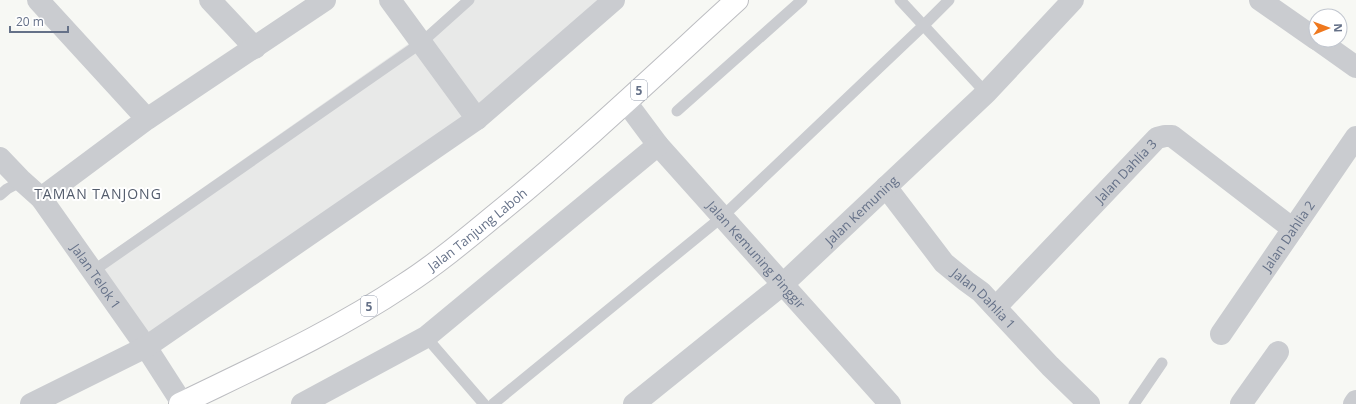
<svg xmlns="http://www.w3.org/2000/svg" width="1356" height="404" font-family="'Open Sans',sans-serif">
<rect width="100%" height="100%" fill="#f7f8f4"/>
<path fill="#e8e9e8" d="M461,0H623L143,356L84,271L424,33Z"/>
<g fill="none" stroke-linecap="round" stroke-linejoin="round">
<g stroke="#bcbdc1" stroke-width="24">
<g id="trunk">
<path id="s7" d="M180,404C256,367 334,332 404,285C435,265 464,241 493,217C577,149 656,74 737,0"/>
</g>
</g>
<g stroke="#caccd0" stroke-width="11">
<path d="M900,0L986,93"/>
<path d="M677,111L802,0"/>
<path d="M0,195L7,189L22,181"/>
<path d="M93,271L421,43L469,0"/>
<path d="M426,337L484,404"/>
<path d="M493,404L722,217L923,26L949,0"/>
<path d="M1134,404L1162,363"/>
</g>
<g stroke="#caccd0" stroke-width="22">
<path d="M38,0L147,119"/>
<path d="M210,0L255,48"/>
<path d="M390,0L477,119"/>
<path d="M1260,0L1316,39"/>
<path d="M1318,40L1356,67"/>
<path id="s1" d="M626,102L658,145L890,404"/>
<path id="s2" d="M0,158L22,181L41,198L146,347L182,403"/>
<path id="s3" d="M886,187L944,263L966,281L981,292L1050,366L1089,404"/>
<path d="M41,198L147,119L325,0"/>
<path id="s4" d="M996,307L1157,138L1165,136H1172L1293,229"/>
<path id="s5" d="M1221,334L1356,137"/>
<path d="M31,404L146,347L477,119L614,0"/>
<path d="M302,404L426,337L658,145"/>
<path id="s6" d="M634,404L782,285L986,93L1073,0"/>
<path d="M1241,404L1278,352"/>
<path d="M1354,404L1356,401"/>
</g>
<use href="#trunk" stroke="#fff" stroke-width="22"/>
</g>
<g text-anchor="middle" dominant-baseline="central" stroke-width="4" stroke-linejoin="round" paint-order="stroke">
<g fill="#fff" stroke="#939cac" stroke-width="1">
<rect x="631" y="80" width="16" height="20" rx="3"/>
<rect x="361" y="296" width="16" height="20" rx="3"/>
</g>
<g font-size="12" font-weight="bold" fill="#657188">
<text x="639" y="90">5</text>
<text x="369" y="306">5</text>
</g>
<g font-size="13" fill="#657188" stroke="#fff">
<text stroke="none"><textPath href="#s4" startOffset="188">Jalan Dahlia 3</textPath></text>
<text stroke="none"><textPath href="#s6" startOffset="299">Jalan Kemuning</textPath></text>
<text stroke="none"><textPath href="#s7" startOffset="346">Jalan Tanjung Laboh</textPath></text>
<text stroke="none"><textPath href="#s5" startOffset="119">Jalan Dahlia 2</textPath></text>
<text stroke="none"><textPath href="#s1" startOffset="201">Jalan Kemuning Pinggir</textPath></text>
<text stroke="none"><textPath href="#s2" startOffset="153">Jalan Telok 1</textPath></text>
<text stroke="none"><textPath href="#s3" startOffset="149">Jalan Dahlia 1</textPath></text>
</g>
<g font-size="14" letter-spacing="1" fill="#535c6c" stroke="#fff">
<text x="98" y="193">TAMAN TANJONG</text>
</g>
</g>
<g transform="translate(1328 28) rotate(89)"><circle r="19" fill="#ffffff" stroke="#c1c6cf"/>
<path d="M0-3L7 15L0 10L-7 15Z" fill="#ef781e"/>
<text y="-6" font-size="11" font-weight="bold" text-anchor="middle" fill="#657188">N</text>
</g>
<path d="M10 26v6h58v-6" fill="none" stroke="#657188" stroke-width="2"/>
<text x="16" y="26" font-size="12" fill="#657188" stroke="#ffffff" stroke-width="3" paint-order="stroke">20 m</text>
</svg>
